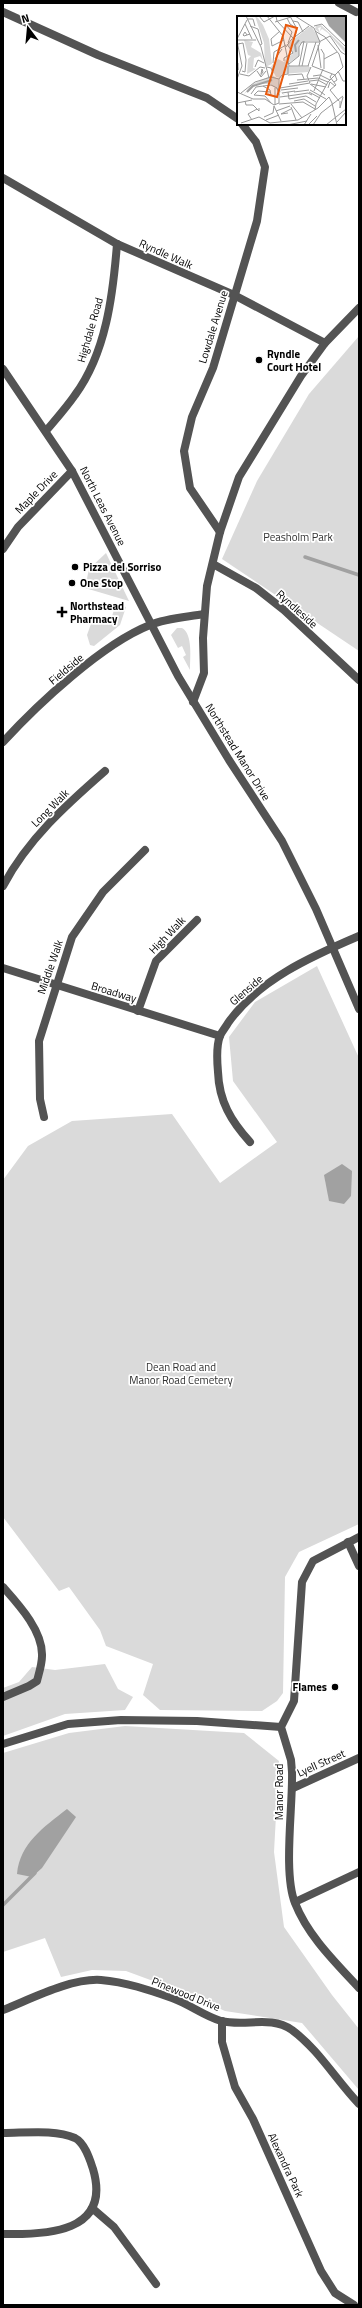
<svg xmlns="http://www.w3.org/2000/svg" width="362" height="2308" font-family="'Titillium Web',sans-serif">
<rect width="100%" height="100%" fill="#fff"/>
<g fill="#dadada">
<path d="M359,336V651L222,559L257,481L309,394Z"/>
<path d="M106,553L129,601L85,588L89,569Z"/>
<path d="M116,604L126,607L120,625L94,646L90,645L87,635L92,621L96,620L109,625Z"/>
<path d="M177,628H182C193,634 190,658 190,670L183,657L186,655L182,646L178,648L171,635Z"/>
<path d="M317,966L359,1058V1524L299,1552L285,1577L283,1693L277,1701L262,1711L160,1710L143,1695L153,1664L106,1646L100,1630L69,1587L59,1591L3,1517V1180L28,1146L72,1121L172,1114L220,1183L277,1142L233,1081L229,1037L255,1002Z"/>
<path d="M105,1664L118,1689L133,1697L125,1710L65,1714L3,1736V1688L19,1682L32,1667L55,1670Z"/>
<path d="M125,1726L244,1733L279,1761L274,1852L284,1927L332,1995L359,2029V2090L302,2023L225,2011L183,1992L126,1971L92,1970L61,1977L45,1938L3,1952V1753L69,1733Z"/>
</g>
<g fill="#a1a1a1">
<path d="M342,1164L352,1171L351,1196L344,1204L329,1201L324,1175Z"/>
<path d="M67,1809L76,1817L42,1868L32,1877L17,1874C20,1843 44,1827 67,1809Z"/>
</g>
<g fill="none" stroke-linecap="round" stroke-linejoin="round">
<g stroke="#a1a1a1" stroke-width="3.5">
<path d="M305,557L359,575"/>
<path d="M3,1905L35,1873"/>
</g>
<g stroke="#535353" stroke-width="8">
<path d="M339,3L356,12"/>
<path d="M3,12L98,55L207,98L238,119"/>
<path d="M3,178L117,244L234,295L325,343"/>
<path d="M3,369L72,471L178,676L229,760L282,841L316,909L359,1009"/>
<path d="M46,431C56,419 66,408 75,395C106,353 113,295 117,244"/>
<path d="M220,532L190,488L184,451L192,417L213,368L257,221L265,167L256,142L242,124"/>
<path d="M3,549L18,527L72,471"/>
<path d="M213,564L256,588L284,610L359,680"/>
<path d="M193,702L204,673L203,638L207,586L220,532L239,477L301,376L325,343L359,308"/>
<path d="M3,742C38,704 102,644 150,625C166,618 187,617 204,614"/>
<path d="M3,886C28,839 66,805 105,771"/>
<path d="M3,968L220,1036"/>
<path d="M138,1011L156,961L197,920"/>
<path d="M44,1117L40,1099L39,1041L72,937L103,892L145,850"/>
<path d="M250,1142C231,1121 219,1101 218,1072C217,1061 216,1046 220,1036C222,1031 226,1027 228,1023C258,980 312,956 359,936"/>
<path d="M359,1537L313,1561L302,1582L294,1701L281,1727L291,1760L292,1772C293,1806 283,1873 295,1903C308,1936 335,1962 359,1988"/>
<path d="M348,1542L359,1566"/>
<path d="M3,1587C19,1605 43,1631 42,1656C42,1664 39,1673 37,1681L29,1686L3,1697"/>
<path d="M3,1744L68,1724L121,1720L197,1721L281,1727"/>
<path d="M293,1788L359,1758"/>
<path d="M295,1902L359,1872"/>
<path d="M3,2010C31,1999 71,1978 101,1980C126,1982 149,1990 172,1998C189,2004 204,2016 221,2021C246,2027 270,2015 292,2030C319,2050 336,2080 359,2104"/>
<path d="M222,2021V2042L235,2087L253,2119L321,2271L335,2293L354,2305"/>
<path d="M3,2133C25,2133 55,2129 75,2138C85,2143 90,2160 93,2169C112,2233 46,2235 3,2234"/>
<path d="M92,2208L114,2227L156,2284"/>
</g>
</g>
<g fill="#000" stroke="#fff" stroke-width="1.5">
<circle cx="259" cy="360" r="4"/>
<circle cx="75" cy="567" r="4"/>
<circle cx="72" cy="583" r="4"/>
<path d="M60 606h4v4h4v4h-4v4h-4v-4h-4v-4h4z"/>
<circle cx="335" cy="1687" r="4"/>
</g>
<g text-anchor="middle" dominant-baseline="central" stroke-width="3.5" stroke-linejoin="round" paint-order="stroke">
<g font-size="11" fill="#000" stroke="#fff">
<text transform="translate(166 254) rotate(24)">Ryndle Walk</text>
<text transform="translate(213 327) rotate(-73)">Lowdale Avenue</text>
<text transform="translate(90 330) rotate(-74)">Highdale Road</text>
<text transform="translate(36 492) rotate(-46)">Maple Drive</text>
<text transform="translate(103 506) rotate(63)">North Leas Avenue</text>
<text transform="translate(297 609) rotate(42)">Ryndleside</text>
<text transform="translate(66 669) rotate(-40)">Fieldside</text>
<text transform="translate(238 752) rotate(58)">Northstead Manor Drive</text>
<text transform="translate(50 808) rotate(-45)">Long Walk</text>
<text transform="translate(167 935) rotate(-46)">High Walk</text>
<text transform="translate(50 967) rotate(-71)">Middle Walk</text>
<text transform="translate(246 990) rotate(-41)">Glenside</text>
<text transform="translate(114 992) rotate(17)">Broadway</text>
<text transform="translate(321 1763) rotate(-24)">Lyell Street</text>
<text transform="translate(279 1792) rotate(-90)">Manor Road</text>
<text transform="translate(186 1994) rotate(22)">Pinewood Drive</text>
<text transform="translate(286 2165) rotate(65)">Alexandra Park</text>
</g>
<g font-size="11" font-weight="bold" fill="#000" stroke="#fff" text-anchor="start">
<text x="267" y="354">Ryndle<tspan x="267" dy="13">Court Hotel</tspan></text>
<text x="83" y="567">Pizza del Sorriso</text>
<text x="80" y="583">One Stop</text>
<text x="70" y="606">Northstead<tspan x="70" dy="13">Pharmacy</tspan></text>
<text x="327" y="1687" text-anchor="end">Flames</text>
</g>
<g font-size="11" fill="#313131" stroke="#fff">
<text x="298" y="537">Peasholm Park</text>
<text x="181" y="1367">Dean Road and<tspan x="181" dy="13">Manor Road Cemetery</tspan></text>
</g>
</g>
<g transform="translate(237 16)">
<rect width="109" height="109" fill="#fff"/>
<path d="M18,0L21,2L26,9L32,23L35,48L28,51L27,27ZM84,9L109,33V38L91,17L85,13L83,15L84,11L81,12L83,17L78,13L79,10ZM72,11H75L83,25H68L62,29V40L52,47L51,41L56,38L51,28ZM7,24L16,26L14,31L24,37L26,45L23,40L17,42L16,52L19,53L10,58L11,43L14,40L11,39ZM50,41L51,50L74,51L71,56L45,58L43,62L39,61L34,51L36,48L41,43L47,46ZM35,59L41,63L44,76L56,86L33,68H20L7,78L14,69Z" fill="#dadada"/>
<path d="M87,0H109V27L92,10Z" fill="#a1a1a1"/>
<path fill="none" stroke="#a1a1a1" stroke-width="2" d="M59,36L58,29L62,24M10,76L16,70L35,64"/>
<path fill="none" stroke="#999" stroke-width="1" d="M9,0L24,31L32,62M22,0L27,6L38,0M30,0L46,20L52,50M39,0L40,5L56,22M53,0L60,13L58,20M58,0L77,12M50,2L53,8L59,12M10,3H16L18,10M56,5L61,6L66,16M38,6L54,1M8,8L15,23M48,8L55,16L51,27M13,10L21,13L25,28L23,29M77,10L85,8L109,31M43,15L34,23L35,30L47,24M78,15L88,21L102,38L106,51M10,19L8,16L6,19L7,20L13,18M0,23L10,4M0,24H19M0,25L5,50L0,63M1,28L6,27L9,44L8,56L5,55M81,29L84,52M49,31L54,24L72,10M84,33L87,38V53M38,43L45,33M87,43L100,36M47,45V42L56,37L50,28M0,47H1V54ZM36,47L37,36L49,29M52,48L62,40V31L65,26H82L93,20L104,36L109,39M52,50H72M62,50L67,25M65,50L70,27M71,50L79,26M75,50L98,59L100,64L97,66M75,50L83,26L77,12M18,51L21,44L27,47M30,51L34,52L36,57L33,61M20,55L24,61L29,55M101,55L106,65H109M3,58L12,60L23,51L28,52M95,58L93,61L99,69L93,74L102,85M51,59L65,58L67,63M23,60L26,56L25,53L24,58M76,60L83,59L93,64M60,64L81,62L91,66M73,65L81,64L90,69M73,67L70,60L74,51M52,68L71,65M73,68L88,79M74,68L89,71M26,70L33,74L34,79M38,72V89M43,72L73,67M91,72L93,66L98,70M44,74L61,72M73,74L89,83M77,75L86,53M0,76L16,83H28L37,89M33,76L21,75L17,79L28,80L34,87M51,76L52,83L69,80L79,86M57,76L72,74M72,76L83,82M4,77L18,66L34,61L42,63M45,77L58,75M14,78L19,71L34,69L40,72L42,79M58,79L71,77L75,79M43,81L58,79M8,85L9,89H16L20,93M57,85L67,83L78,90M103,85V92L106,81M66,86L78,93M0,87L15,84M42,88L66,86M54,88L65,102M37,89L42,87V63L45,59L51,58V50M37,90L44,105M54,91L59,104M78,94L79,88L91,66L106,51M39,95L53,90M51,97L44,98L54,93M27,101L36,97L37,90M15,104L11,98L20,93L22,95V92M29,104L42,99M100,106L109,96M4,107L22,101L33,107L61,104L81,92L92,81L95,87L100,109M50,109L70,105M67,109L74,98M71,109L80,100M76,109L84,97L106,80M89,109L109,93"/>
<path fill="#e8590c" fill-opacity="0.15" stroke="#e8590c" stroke-width="2" d="M49,9L60,12L40,81L29,78Z"/>
<rect width="109" height="109" fill="none" stroke="#000" stroke-width="2"/>
</g>
<rect width="362" height="2308" fill="none" stroke="#000000" stroke-width="8"/>
<g transform="translate(28 28) rotate(344)" stroke="#ffffff" stroke-width="3" paint-order="stroke">
<path d="M0-3L7 15L0 10L-7 15Z" fill="#000000"/>
<text y="-6" font-size="11" font-weight="bold" text-anchor="middle" fill="#000000">N</text>
</g>
</svg>
